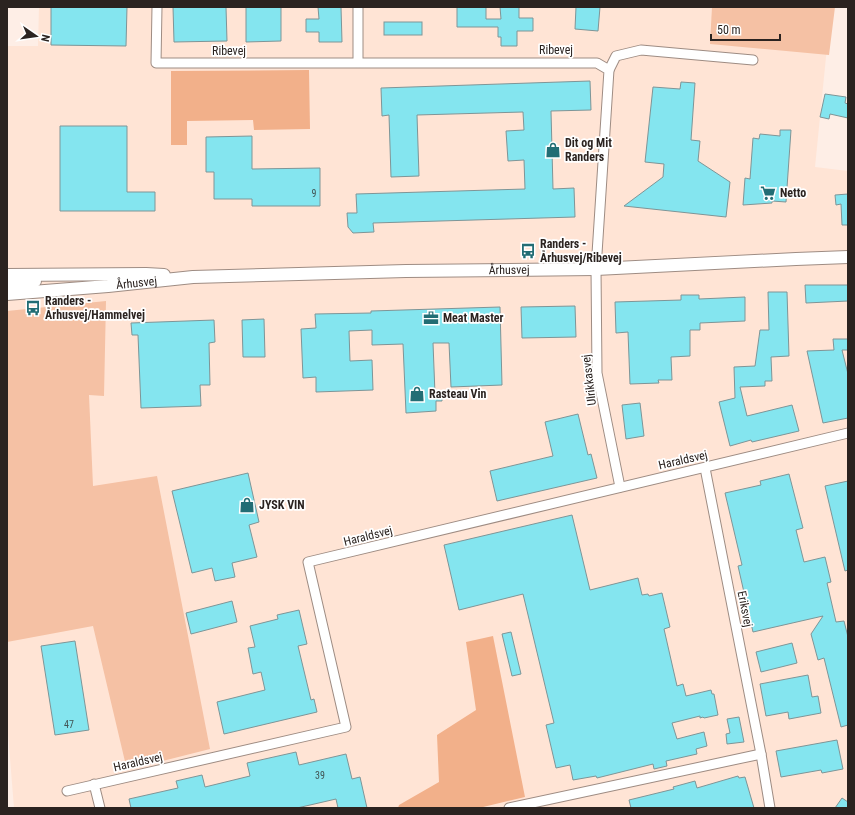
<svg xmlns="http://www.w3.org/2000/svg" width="855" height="815" font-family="'Roboto Condensed',sans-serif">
<rect width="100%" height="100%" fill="#feeee6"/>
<path fill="#ffe4d5" d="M39,7H831L815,167L848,171V808H14L7,721V46H38Z"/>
<g fill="#f5c1a4">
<path d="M712,7H835L829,55L710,44Z"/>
<path d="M106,301L104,396L89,395L93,486L157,476L210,749L127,770L93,626L7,642V311Z"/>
</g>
<g fill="#f2b08a">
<path d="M309,70L310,129L254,130L253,120L187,121V145H171V71Z"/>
<path d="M493,636L525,797L479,808H398L399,805L439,782L437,735L476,710L466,642Z"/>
</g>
<g fill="#84e5ef" stroke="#7e9597">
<path d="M51,7H127L126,46L51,45Z"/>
<path d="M173,7H226L227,41L174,42Z"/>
<path d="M246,7H281V41L246,42Z"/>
<path d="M318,7H341L342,42H319V32H306V19H319Z"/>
<path d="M457,7H486V19H501L500,7H519V18H533V31H517V46H501V37H498V27H457Z"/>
<path d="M576,7H600L598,31L575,29Z"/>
<rect x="384" y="22" width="38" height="13"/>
<path d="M590,81L591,110L551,111L553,189L574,188L575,217L373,223L374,232L353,233L348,227L347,213H357L356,194L525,189L524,160L508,161L506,131L524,130L523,112L417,115L419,176L391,177L389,115L382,116L381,88Z"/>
<path d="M681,82L695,83L691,140L700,141L698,161L730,182L726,217L624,206L663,177L664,164L645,162L653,87L680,89Z"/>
<path d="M825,94L846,97L845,103L848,104V118L830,114L829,119L820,117Z"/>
<path d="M60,126H127V192H155V211H60Z"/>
<path d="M780,130H791L786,202L772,201V203L743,205L745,178L750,179L753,138L759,139L760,134L780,136Z"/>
<path d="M252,136V169L320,168V206H252V199H214V172H206V137Z"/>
<path d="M848,194V225H842L841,204L836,205L835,195Z"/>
<path d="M805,285H848V301L806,303Z"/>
<path d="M768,292H787L789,356L771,357L772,381H765V386L740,387L747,416L792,405L799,431L752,442L751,440L730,446L719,402L735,398L734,367L755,366L760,330H769Z"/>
<path d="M681,295H699V299L745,297V321L700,323V330H690V356L671,357L672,380H658L659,383L630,384L628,332L616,333L615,302L681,300Z"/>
<path d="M575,306L576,337L522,338L521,307Z"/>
<path d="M500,307L502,385L451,387L449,343H433L435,394H442V401H436V411L406,413L403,344L372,345V330L349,331L350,361L372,360L373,390L316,392V377L303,378L301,329L316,328L315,314L371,313V311Z"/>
<path d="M264,319L265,357H243L242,320Z"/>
<path d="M214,320L215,342L209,343L210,385H200L201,406L141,408L138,335H132L131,323Z"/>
<path d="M833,339H848V350H842L848,374V418L823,423L807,351L834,350Z"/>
<path d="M640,403L644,436L626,439L622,405Z"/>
<path d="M578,414L588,455L591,454L597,478L497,501L490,471L553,456L545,422Z"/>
<path d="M248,473L259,522L249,525L257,557L232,563L235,577L215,581L212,568L192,573L172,491Z"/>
<path d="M789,474L803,528L796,530L804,562L825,557L831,582L827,583L836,622L844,621L848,637V725L841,727L824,658L818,660L811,634L823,616L753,632L738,566L742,565L725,493L761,485L760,481Z"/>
<path d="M848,481V570L845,571L825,486Z"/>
<path d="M572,515L590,590L638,578L642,595L648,594L649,596L662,593L670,627L664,629L677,686L683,684L686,696L711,690L712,694H714L718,715L704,718L703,717L700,718V716L672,723L677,739L704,732L707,746L696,749L697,754L666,761L667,766L654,769L653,764L597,778L596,776L573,780L570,765L556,768L546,725L554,723L523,594L459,610L444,545Z"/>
<path d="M232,601L237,622L191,634L186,613Z"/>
<path d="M299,610L307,644L298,646L311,700L314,699L317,712L224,734L217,702L265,690L261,672L253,674L248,648L255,647L250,626L278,619L277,615Z"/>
<path d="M511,632L521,674L512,676L502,634Z"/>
<path d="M75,641L89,730L55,735L41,646Z"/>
<path d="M792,643L797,663L761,672L756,652Z"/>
<path d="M808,675L812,697L818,696L821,713L789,719L788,712L766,716L760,684Z"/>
<path d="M739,717L744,742L727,744L726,734L730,733L727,719Z"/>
<path d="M837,740L843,769L822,773L821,770L781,777L776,751Z"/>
<path d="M296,752L299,765L346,754L352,779L360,777L367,808H338L336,799L297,808H131L129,799L178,788L176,781L202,775L205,787L250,776L247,763Z"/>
<path d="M738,776L739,778L745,777L754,808H631L629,800L674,789L673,787L695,781L697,788Z"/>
<path d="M842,798L848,802V808H835Z"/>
</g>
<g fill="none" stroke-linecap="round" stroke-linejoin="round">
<g stroke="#9e8c83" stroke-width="11">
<g id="street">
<path d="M157,7L156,63H597L609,70L596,269L597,373L620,487"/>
<path d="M358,62V7"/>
<path d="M609,70L616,56L641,50L753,60"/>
<path d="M705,468L761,754L770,808"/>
<path d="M94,784L100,808"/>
<path d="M67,791L346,727L308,562L848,433"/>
<path d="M509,808L761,754"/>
</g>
</g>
<g stroke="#9e8c83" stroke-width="14">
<g id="secondary">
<path d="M7,275L146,274L164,275"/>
<path d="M7,284L35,281"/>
<path id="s1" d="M7,294L108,286L193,277L406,271L596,269L796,259L848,257"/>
</g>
</g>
<use href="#street" stroke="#fff" stroke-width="9"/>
<use href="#secondary" stroke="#fff" stroke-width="12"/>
</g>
<defs>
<g id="shop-bare" transform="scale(1.2)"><path d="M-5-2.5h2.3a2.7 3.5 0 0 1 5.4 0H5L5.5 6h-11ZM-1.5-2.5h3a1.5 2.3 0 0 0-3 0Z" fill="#226d74" stroke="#fff" stroke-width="2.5" paint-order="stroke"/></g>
<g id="supermarket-bare" transform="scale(1.2)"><path d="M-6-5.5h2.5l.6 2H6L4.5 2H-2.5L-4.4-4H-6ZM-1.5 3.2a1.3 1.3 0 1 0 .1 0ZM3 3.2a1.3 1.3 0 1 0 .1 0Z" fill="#226d74" stroke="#fff" stroke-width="2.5" paint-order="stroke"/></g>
<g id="bus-bare" transform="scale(1.2)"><path d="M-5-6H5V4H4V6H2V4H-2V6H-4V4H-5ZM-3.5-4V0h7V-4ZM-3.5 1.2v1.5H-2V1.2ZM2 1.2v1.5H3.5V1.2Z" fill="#226d74" stroke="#fff" stroke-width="2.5" paint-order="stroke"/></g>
<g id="office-bare" transform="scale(1.2)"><path d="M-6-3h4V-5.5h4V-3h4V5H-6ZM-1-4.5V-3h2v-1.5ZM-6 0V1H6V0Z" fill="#226d74" stroke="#fff" stroke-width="2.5" paint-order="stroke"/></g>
</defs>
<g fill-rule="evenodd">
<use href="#shop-bare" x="553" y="150"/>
<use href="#supermarket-bare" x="768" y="193"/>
<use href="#bus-bare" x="528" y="251"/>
<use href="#bus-bare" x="33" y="308"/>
<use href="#office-bare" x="431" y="318"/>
<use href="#shop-bare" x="417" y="394"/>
<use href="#shop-bare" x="247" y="505"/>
</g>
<g text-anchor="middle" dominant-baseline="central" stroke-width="3.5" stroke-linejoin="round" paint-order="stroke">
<g font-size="10" fill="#415454">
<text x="314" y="193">9</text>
<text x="69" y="724">47</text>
<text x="320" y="775">39</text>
</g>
<g font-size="12" fill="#2b2320" stroke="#fff">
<text x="556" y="50">Ribevej</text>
<text x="229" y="51">Ribevej</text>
<text stroke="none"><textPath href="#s1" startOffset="503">Århusvej</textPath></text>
<text stroke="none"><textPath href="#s1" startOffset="130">Århusvej</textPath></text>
<text transform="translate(589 380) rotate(-97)">Ulrikkasvej</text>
<text transform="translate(683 460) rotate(-13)">Haraldsvej</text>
<text transform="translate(368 536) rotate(-14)">Haraldsvej</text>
<text transform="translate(745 609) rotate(79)">Eriksvej</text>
<text transform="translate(138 762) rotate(-13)">Haraldsvej</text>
</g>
<g font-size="12" font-weight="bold" fill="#2b2320" stroke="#fff" text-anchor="start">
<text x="565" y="143">Dit og Mit<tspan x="565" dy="14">Randers</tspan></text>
<text x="780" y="193">Netto</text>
<text x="540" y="244">Randers -<tspan x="540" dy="14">Århusvej/Ribevej</tspan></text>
<text x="45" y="301">Randers -<tspan x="45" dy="14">Århusvej/Hammelvej</tspan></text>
<text x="443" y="318">Meat Master</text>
<text x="429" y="394">Rasteau Vin</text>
<text x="259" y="505">JYSK VIN</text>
</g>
</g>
<rect width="855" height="815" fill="none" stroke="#2b2320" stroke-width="16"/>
<g transform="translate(36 36) rotate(103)" stroke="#ffffff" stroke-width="3" paint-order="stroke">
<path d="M0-3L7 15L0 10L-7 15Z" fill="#2b2320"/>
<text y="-6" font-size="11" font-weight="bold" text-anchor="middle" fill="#2b2320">N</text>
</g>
<path d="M711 34v6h69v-6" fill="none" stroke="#2b2320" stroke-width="2"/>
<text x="717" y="34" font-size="12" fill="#2b2320" stroke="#ffffff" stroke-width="3" paint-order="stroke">50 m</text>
</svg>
